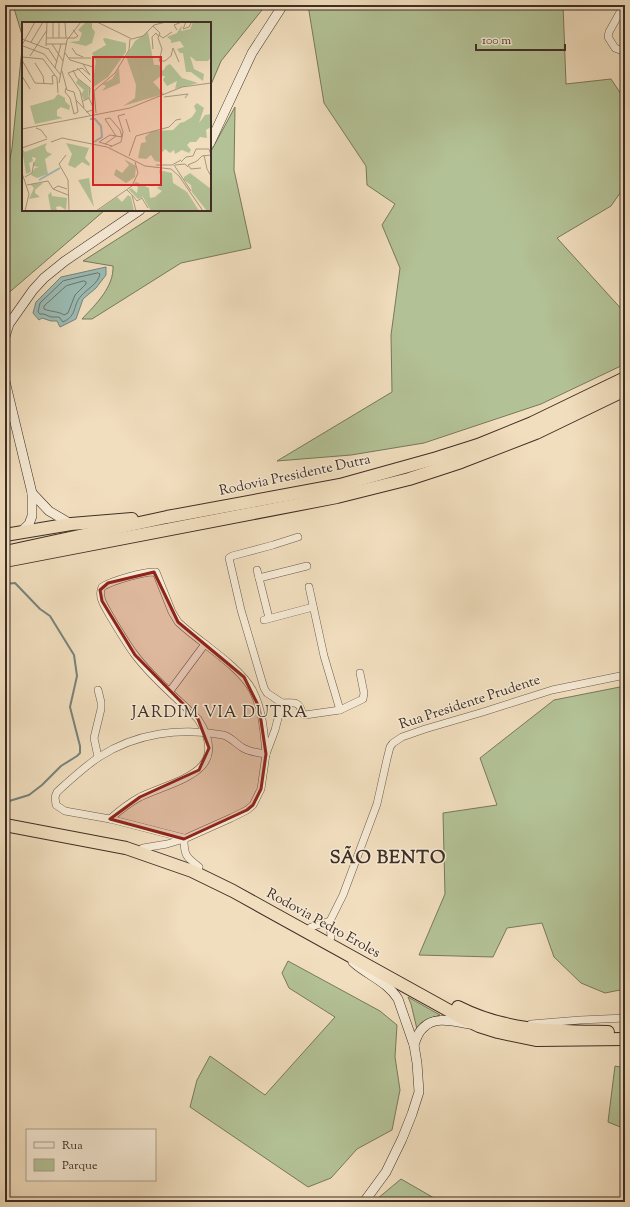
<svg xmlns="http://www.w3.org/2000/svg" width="630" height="1207" font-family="'Sorts Mill Goudy',serif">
<rect width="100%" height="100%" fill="#f1debe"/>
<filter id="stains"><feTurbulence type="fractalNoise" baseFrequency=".005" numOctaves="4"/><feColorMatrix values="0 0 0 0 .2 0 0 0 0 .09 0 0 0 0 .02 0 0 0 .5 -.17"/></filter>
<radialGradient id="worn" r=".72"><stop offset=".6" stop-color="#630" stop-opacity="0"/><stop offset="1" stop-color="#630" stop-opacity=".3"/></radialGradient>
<g fill="#b3c296" stroke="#78785e">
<path d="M13,5H266L221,61L210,87V23H23V38Z"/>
<path d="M308,5H563L566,84L611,79L625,100V186L611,206L557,238L625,313V364L541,404L424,443L351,455L277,461L392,392L391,335L400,268L382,225L395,204L367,185L366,166L324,103Z"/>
<path d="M23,39V210H105L5,296V178L7,174L12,148Z"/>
<path d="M235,107L234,170L251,248L181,263L92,319H82C96,304 114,287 113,266L83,261L163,210H210V153Z"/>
<path d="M625,686V989L605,993L581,983L554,957L542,923L507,928L493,957L419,955L445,894L443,813L497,805L480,758L554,700Z"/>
<path d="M288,961L380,1011L397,1025L395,1057L400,1090L392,1130L357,1149L331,1178L308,1187L190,1107L197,1080L210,1056L265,1095L335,1017L289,988L282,973Z"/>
<path d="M408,997L440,1015C430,1018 424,1021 417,1029L411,1004Z"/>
<path d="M615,1066L625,1068V1129L608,1122Z"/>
<path d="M401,1179L441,1202H382L377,1199Z"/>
</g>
<path fill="#9bbcb5" stroke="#76837b" d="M106,267V275L96,288L83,299L76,319L60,327L57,321H51L42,318L39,320L33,313L36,302L61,277Z"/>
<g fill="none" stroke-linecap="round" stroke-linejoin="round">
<g stroke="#6c756d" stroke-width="1">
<path d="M98,273L100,274C98,284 87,289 81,296C72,306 78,315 63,322L59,317H51L44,314H40L38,312L40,303L63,281Z"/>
<path d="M84,281L86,282V284L75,295L68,313L64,315C58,311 51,312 44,309V306L66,286Z"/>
</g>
<path stroke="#76837b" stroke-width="2" d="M5,584L15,583L40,609L50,616L74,655L77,676L70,707L80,746V753L77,756L61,766L42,785L29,795L6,802"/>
<g stroke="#6b5a4b" stroke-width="8">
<g id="street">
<path d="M624,5L609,32L608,37L615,48L625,52"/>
<path d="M257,570L269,618"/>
<path d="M259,578L307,566"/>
<path d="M309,587L324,656L340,710"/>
<path d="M264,620L313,607"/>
<path d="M98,690L101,702V709L94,738L98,757"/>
<path d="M170,691L205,644"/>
<path d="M282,703C293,703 299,700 302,713L305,715L340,710L363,699L364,693L360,673"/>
<path d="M110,819C120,810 129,803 140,797C175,780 233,773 198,719C177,698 153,679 135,655C126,643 118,629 110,616C106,608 97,597 102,587C111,581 145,571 156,572L172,612L178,622C199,642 240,666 253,691C263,711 264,733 266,754"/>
<path d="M184,838L110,819L65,811L56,805L55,797L57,792C70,780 84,767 99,757C136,733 181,727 223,735C231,737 236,744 243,748C250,752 259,753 266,754"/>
<path d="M184,839C184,855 186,857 199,867"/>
<path d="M143,848L167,844L184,839L231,818L247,810L253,805L261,789L266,754L275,730L282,703L267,693L264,688L241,610L229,558L232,556L273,545L298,537"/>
<path d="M311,927L330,921"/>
<path d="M331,937L330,921L343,895L377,804L387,759L390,747L393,743L402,737L425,729L483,712L552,690L625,675"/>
<path d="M531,1024L580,1020L625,1018"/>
</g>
</g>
<g stroke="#3e2e25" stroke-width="10">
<g id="secondary">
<path d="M210,143L252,53L283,5"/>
<path d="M5,337L9,324L33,290L44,278L65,261L140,210"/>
<path d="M5,381L32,493V516L29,524L22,531"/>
<path d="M32,493L49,511L71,524"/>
<path d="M353,962C367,975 388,982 398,999L414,1045L417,1063L419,1092L412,1114L402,1139L386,1172L364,1202"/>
<path d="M414,1045C416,1039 418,1032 423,1028C435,1015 455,1022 470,1024"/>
</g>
</g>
<g stroke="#3e2e25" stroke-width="14">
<g id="highway">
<path d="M5,535L71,524L132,519"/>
<path d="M5,552L167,517L340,485L437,458L478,445L532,423L625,378"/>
<path d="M5,561L337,497L409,479L461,462L536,433L625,390"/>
<path d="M5,825L126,848L192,871L233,891L466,1020L479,1026L498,1032L536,1040L625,1039"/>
<path d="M458,1007C507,1032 555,1031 608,1032"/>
</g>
</g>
<use href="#street" stroke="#f6ead5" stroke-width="7"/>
<use href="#secondary" stroke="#f6ead5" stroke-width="9"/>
<use href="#highway" stroke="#f1debe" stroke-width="12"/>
</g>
<path fill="#8f2418" fill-opacity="0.2" stroke="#8f2418" stroke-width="3" stroke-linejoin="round" d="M154,572L178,622L244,677L259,707L266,754L261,789L253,805L247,810L184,839L110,819L140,797L199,770L209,748L198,719L135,655L102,601L100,590L108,583Z"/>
<g text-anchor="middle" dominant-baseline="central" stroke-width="3" stroke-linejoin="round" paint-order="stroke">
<g font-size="14" fill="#3e2e25" stroke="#f6ead5">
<text transform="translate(295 476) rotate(-12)">Rodovia Presidente Dutra</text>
<text transform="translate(470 703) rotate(-18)">Rua Presidente Prudente</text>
<text transform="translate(323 924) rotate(29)">Rodovia Pedro Eroles</text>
</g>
<g font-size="16" letter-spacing="1" fill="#3e2e25" stroke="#f6ead5">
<text x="220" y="713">JARDIM VIA DUTRA</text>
</g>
<g font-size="18" font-weight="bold" letter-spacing="1" fill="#3e2e25" stroke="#f6ead5">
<text x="388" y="859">SÃO BENTO</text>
</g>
</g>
<g transform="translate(22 22)">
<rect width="189" height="189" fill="#f1debe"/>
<path d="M64,0H70V6L73,10L70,21L64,24L47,20L57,19L60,11L56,8ZM171,0H189V35L186,39H174L168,34L172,47L182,52L181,59L169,50H164L161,31H158L155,27L162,25L158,19L149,21V18L145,15L155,11L160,3L159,9L168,7ZM126,10L132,43H137L141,49L144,44L148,42L160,56L176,61L153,67L155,59L145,64L141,58L143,54H139L131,60L142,72L101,84L113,76L114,63L104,34L113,19ZM83,16L104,21V30L86,55L70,66L74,39L70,31L84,23L81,17ZM97,46L98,61L80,69L84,64L80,62L90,57ZM56,57L67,66L66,76L62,78L59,72L62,68L54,61ZM36,72L43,76V79L48,84L47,88L39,85L35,88V94L41,96L13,102L8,84L32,77ZM175,81L182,86L177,101L183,93L189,92V105L184,108L185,116L178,115L174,120H168L165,123L169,128L167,131L160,128L153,132L152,128L148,131L143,127L139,132L138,140L133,139L129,133L124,137L116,136L119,121L124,120L123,115L130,109L151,108L158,101L162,100L170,95L174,89L172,84ZM25,121L23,125L25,130L30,132L23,137L26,152L15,156L9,153L13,146L17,145L11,144L14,136L10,135L11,139L7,141L9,150L4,152L0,127L3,130ZM44,121L67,126L63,136L68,142L67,144L60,140L53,146L46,143L50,132ZM102,137L114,144L113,155L104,161L92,153L94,147L100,151L107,143ZM137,148L150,151L151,161L165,170L177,189H129L121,175L116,177L107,168L109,166L115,171L116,165L112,162L114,160L127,166L128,176L133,175L140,169L135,166L140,162ZM168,151L189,167V189H185L170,170L169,163L162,158V155ZM67,156L70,175L72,185L56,158ZM21,161L13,168V171L18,175L7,177L12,166L8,162ZM29,170L30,174L45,176L44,188L38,184L34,185L35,189H29L26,173ZM106,173L109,175L112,189H75L95,175L100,180Z" fill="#b3c296"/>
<path fill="none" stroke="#9bbcb5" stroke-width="2" d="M68,97H73L79,104L80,115L72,120M17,158L38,146"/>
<path fill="none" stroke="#a99881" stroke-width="1" d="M43,0L44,16M75,0L110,17L121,14L132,3L144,0M164,0L161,7L167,5L169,1M131,4L138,11L136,16L140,27L137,39H143L149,34L151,26L157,40M155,8L152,3L160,0M137,13L141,16L150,10M25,16H53L56,14L51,8M31,16V0M37,16V0M0,17L26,27M9,20L21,0M24,22H45M30,22L41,39M0,23L13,0M1,24L22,32L38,52M24,24L25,0M26,26L35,40M50,26L54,32L61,35M131,27L130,15L134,11L136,14M43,31L48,38L71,45M8,34L25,8M0,35L21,37M47,36H69M21,37L35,56L36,71M0,38L13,61L31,62L30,54L33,53M13,41L21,54L22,62M61,42L68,53L60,46L46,51L58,69L62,86M33,46L39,22M55,46L69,60M51,48L55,56L68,66L67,76M40,49L45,68L52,70L54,78L68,93M0,54L8,67M37,61L45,18L59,0M44,66L43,70L48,76L52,92L56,90L54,78M142,75L166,72L163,76M61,79L67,76L71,85V88L64,90M74,91L72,69L93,51L107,28L108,17M104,97L108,110M14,106L19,108L25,116M0,107L108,86L160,65L189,61M29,120L40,116L85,125L123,144L149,147L157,154L181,189M83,122L94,114L83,97L88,96L98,108L100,115M90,124L77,120L88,113L100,115M88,125L99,120L101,110L96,94L103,92M0,126L25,117M44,133L37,142L46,158L47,189M182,133L185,147L189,154M107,134L114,114L147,105L154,98L159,97M159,140L164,135L171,134L174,127H187L189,133L180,134L175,139L166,143L169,147L179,146M134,143H150L159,138M152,143L169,169M153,143L163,142L166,145M0,151L7,172L3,189M3,155L10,151L12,140M5,163L26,159L31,167M31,167L46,173M31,167L36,164L45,167M105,168L110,173L114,189M110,173L115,179L120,176L126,186M74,189L110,164L116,151L113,140"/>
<path fill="#d62828" fill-opacity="0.15" stroke="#d62828" stroke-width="2" d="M71,35H139V163H71Z"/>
<rect width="189" height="189" fill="none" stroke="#3e2e25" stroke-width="2"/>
</g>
<rect width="630" height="1207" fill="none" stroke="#f1debe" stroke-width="20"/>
<rect x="6" y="6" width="618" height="1195" fill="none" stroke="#3e2e25" stroke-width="2"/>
<rect x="10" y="10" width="610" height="1187" fill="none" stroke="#3e2e25"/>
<rect x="26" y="1129" width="130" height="52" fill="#f6ead5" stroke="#ac9f8f"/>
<rect x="34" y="1142" width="20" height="6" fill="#f6ead5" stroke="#ac9f8f"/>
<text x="62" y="1149" font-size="12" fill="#3e2e25">Rua</text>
<rect x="34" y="1159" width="20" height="12" fill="#b3c296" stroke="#ac9f8f"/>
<text x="62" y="1169" font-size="12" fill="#3e2e25">Parque</text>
<path d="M476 44v6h89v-6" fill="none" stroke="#3e2e25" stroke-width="2"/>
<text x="482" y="44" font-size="12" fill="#3e2e25" stroke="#f6ead5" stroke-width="3" paint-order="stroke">100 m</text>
<rect width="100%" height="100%" filter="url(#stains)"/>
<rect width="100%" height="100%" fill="url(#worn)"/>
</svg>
